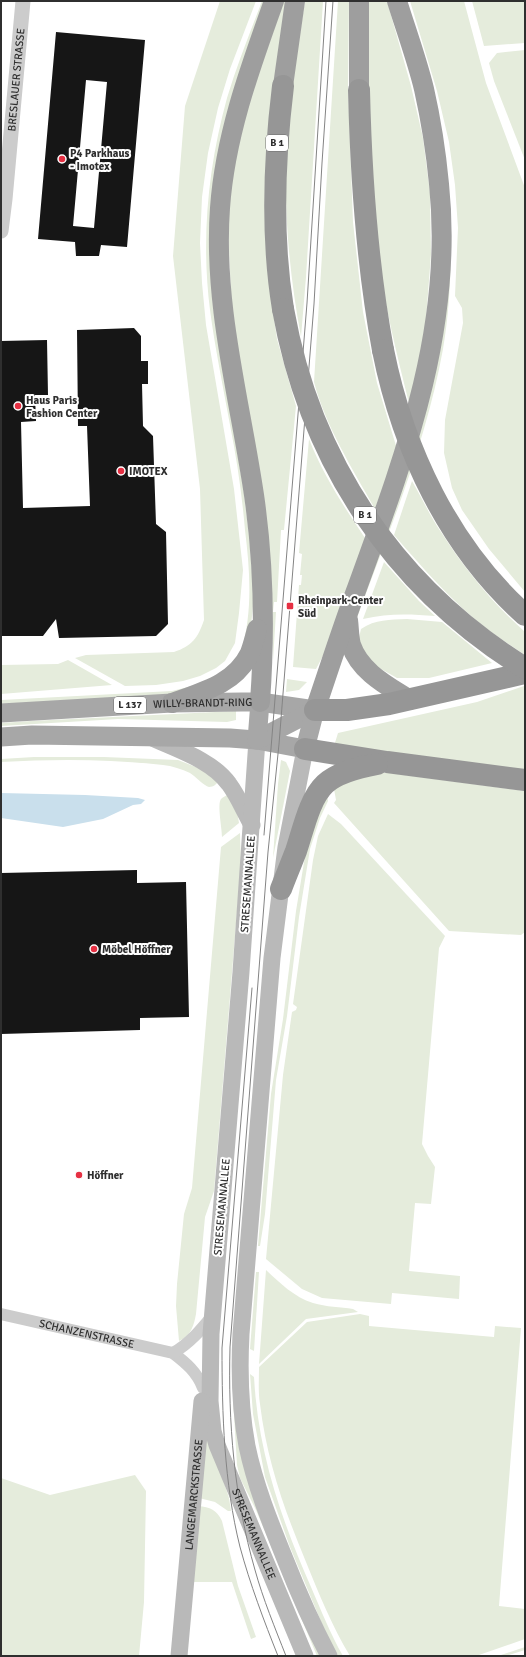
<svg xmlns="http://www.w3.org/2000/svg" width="526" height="1657" font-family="Signika,sans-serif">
<rect width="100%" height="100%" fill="#fff"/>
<g fill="#e5ecdc">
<path d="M220,1H256L230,69L218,108L208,153L202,197L200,243L202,283L206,325L234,489L243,570L239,613L235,643L225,661L216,668L200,676L183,681L156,685L125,686L75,658L86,655L174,652C192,646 198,638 204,620L200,489L173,256L185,106Z"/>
<path d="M262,1H267L210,246L213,306L244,493L249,535L254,596L252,616L250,635L241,652C253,612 250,571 245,530C242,495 237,460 230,425C223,386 215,348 210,310C201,239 208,167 227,98C237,65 250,33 262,1Z"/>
<path d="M284,1H286L269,284L277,339L296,406L284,530H281L277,602H274L273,612H276L273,661L272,611L232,318L228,225L231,182L240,136L251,95Z"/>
<path d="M305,1H323L306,277L301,337C289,272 283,207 287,140C289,94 298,47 305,1Z"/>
<path d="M338,1H349L348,90L353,222L363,312L377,383L397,449L375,509C352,468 326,427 314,382Z"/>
<path d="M369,1H387L411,86L423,138L430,193L431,254L425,332L410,407C396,352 382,295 376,238C369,159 368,80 369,1Z"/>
<path d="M410,1H464L486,83L525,188V592L489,549L462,510L452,488L444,453L445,420L463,323L462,308L455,296L458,228L455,185L449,142L437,91Z"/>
<path d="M472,1H525V43L484,46Z"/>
<path d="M525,50V160L494,81L489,63L497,53Z"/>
<path d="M451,229C451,269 450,309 443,349C426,444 388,533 355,623V613L399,492Z"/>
<path d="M309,439C323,475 344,507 365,538L326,650L316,669L293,667L299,585H301L302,575H300L302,554L299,553Z"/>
<path d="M412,481C422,498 430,516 441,532C464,568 493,604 525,632V655C512,646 499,638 487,629C452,602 423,568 394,535Z"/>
<path d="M384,562L419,601L435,616C410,614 388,613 363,619Z"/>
<path d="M407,619L442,622L492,663L429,678H397L374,665L358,642L361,629C376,619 389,620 407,619Z"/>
<path d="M68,660L112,685L1,694V665L58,664Z"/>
<path d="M287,679L307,682L299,690L286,692Z"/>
<path d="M192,686L179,694L1,704V700L172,691Z"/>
<path d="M524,686L525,774L334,746L338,733L477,702Z"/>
<path d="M236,711V720L227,722L118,719L1,726V723L31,721Z"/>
<path d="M34,757H104L178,760L201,769L219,781C216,784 214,787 209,787C204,786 195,776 190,773C182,769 172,766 163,765C109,759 55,759 1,762V759Z"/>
<path d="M281,760L286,762L290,771L273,858L278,784Z"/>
<path d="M377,773H390L525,791V932L521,935L449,931L334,803L336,800L334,789L338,785Z"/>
<path d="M229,794L237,811L239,823L222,837C222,828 217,804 221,799C223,797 227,795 229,794Z"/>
<path d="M327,795L328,801L320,818L310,849L299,917L287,1016L276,1080L265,1214L260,1246H258L271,1094L283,1019L296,911L309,832Z"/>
<path d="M328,814L341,824L445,936L439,948L422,1144L428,1156L435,1167L431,1204L415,1203L409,1271L460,1276L459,1299L392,1293L391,1304L322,1298L302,1289L266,1259L283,1075L292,1012L296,1010L297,1007L293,1004L313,860L318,836Z"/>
<path d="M240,833L241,863L214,1191L205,1217L204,1228L196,1314C194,1325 191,1336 179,1341L176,1306L177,1284L184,1214L192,1188L221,847Z"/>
<path d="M266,1270C280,1283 294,1297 313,1303C326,1307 341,1307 353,1309L358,1312L306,1319L259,1364Z"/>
<path d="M256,1272H259L254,1351L250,1349Z"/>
<path d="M360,1314L369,1316V1326L494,1337L495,1326L521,1328L499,1606L525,1609V1639L476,1656H350C332,1626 319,1594 306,1562C284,1509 267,1461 260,1404C258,1392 259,1379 259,1367L307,1322Z"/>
<path d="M250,1374L254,1377C258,1452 281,1519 311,1587C321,1610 330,1633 343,1656H338L327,1636L290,1547L265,1477L253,1414Z"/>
<path d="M233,1398L322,1656H317L256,1510L240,1478L237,1465Z"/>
<path d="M204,1421L229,1498L231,1511H228L215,1502L199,1498Z"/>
<path d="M135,1475L146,1491L144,1602L139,1656H1V1478L50,1495Z"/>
<path d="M198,1506C210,1507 217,1510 222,1521L238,1586L256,1637L251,1639L232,1582H192Z"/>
<path d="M525,1647V1650L506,1656H498Z"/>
</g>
<path fill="#c9dfec" d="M1,793L85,795L138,798L145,800L141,804L133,805L103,819L63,827L1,818Z"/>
<g fill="#161616" fill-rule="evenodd">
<path d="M56,32L145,40L127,247L101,245L99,256H76L75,242L38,239ZM86,80L107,82L94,228L73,226Z"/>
<path d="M134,328L141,336V361H148V384H142L143,426L153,436L156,524L166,532L168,624L156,636L59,638L56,619L43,636H1V341L47,340L48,395H35L36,421L21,422L23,508L90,506L87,426H78L77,330Z"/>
<path d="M137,870V883L186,882L189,1017L140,1018V1030L1,1034V873Z"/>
</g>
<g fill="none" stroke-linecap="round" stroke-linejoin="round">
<g stroke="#ccc" stroke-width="12">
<path id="s1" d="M1,1314L173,1353C186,1363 197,1372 203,1388"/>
<path d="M173,1353C190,1343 201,1330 213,1315"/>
</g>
<path stroke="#ccc" stroke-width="15" id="s2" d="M1,231L5,199L23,1"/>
<g stroke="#b9b9b9" stroke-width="17">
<path d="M150,737C176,749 212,760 229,784C238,796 244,811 252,825"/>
<path id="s3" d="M257,740L241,972L211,1334L210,1401L213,1431L217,1445L305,1656"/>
<path d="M305,749L286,847L272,958L241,1334C239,1372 240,1409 247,1446C255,1485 270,1522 285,1559C298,1592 312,1624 329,1656"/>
<path id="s4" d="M179,1656L202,1401"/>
</g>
<g stroke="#a7a7a7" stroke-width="19">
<path id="s5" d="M1,713L172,703L242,702H260L315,710"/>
<path d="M1,737L32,735L230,738L257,740L305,749"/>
<path d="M257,740L315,710"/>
<path d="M257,740L260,702"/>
<path d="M305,749L315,710"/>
</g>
<g stroke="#9e9e9e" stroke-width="20">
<path d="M359,1V90"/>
<path d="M283,86L295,1"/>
<path d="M348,620C349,628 349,638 351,645C360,672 388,686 410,700"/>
<path d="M260,702C265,633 264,564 254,495C240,400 213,305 220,208C225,136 250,68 274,1"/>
<path d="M172,703C202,692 235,684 250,653C253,645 255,637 257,629"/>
<path d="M315,710C329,669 342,628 357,588C405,456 454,327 439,184C436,152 431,120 424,89C417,60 406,30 397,1"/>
</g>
<g stroke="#969696" stroke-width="22">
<path d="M283,86C274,160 271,236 283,309"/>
<path d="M359,90C361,178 367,264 383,350"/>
<path d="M315,710H347L389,704L525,673"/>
<path d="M305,749L387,762L525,780"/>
<path d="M281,889C286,876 291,864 296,851C303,831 309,799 325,784C338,772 361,767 377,764"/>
</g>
<g stroke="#848484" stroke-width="1">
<path d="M264,835L307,303L326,1"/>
<path d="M252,988L222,1348C222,1414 224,1483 240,1547C250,1584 264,1621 278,1656"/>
<path d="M286,1656C275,1628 263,1599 255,1570C234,1497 228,1422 230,1347L268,852L279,744L314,304L322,163L333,1"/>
</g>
<g stroke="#969696" stroke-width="22">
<path d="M283,309C310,461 394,587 525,668"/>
<path d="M383,350C403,450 449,547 525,615"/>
</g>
</g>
<g fill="#e63043" stroke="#fff" stroke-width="1.5">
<circle cx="62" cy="159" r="4"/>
<circle cx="18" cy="406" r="4"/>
<circle cx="121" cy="471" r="4"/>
<rect x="286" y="602" width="8" height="8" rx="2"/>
<circle cx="94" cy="949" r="4"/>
<circle cx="79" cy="1175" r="4"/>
</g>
<g text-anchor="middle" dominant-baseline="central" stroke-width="4" stroke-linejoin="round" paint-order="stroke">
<g fill="#fff" stroke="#6d6d6d" stroke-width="1">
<rect x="266" y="135" width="22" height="16" rx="3"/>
<rect x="354" y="507" width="22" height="16" rx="3"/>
<rect x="114" y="697" width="32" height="16" rx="3"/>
</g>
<g font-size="10" font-weight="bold" fill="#2f2f2f">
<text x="277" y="143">B 1</text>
<text x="365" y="515">B 1</text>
<text x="130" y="705">L 137</text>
</g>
<g font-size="11" fill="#2f2f2f" stroke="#fff">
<text stroke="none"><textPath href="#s2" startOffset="152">BRESLAUER STRASSE</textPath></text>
<text stroke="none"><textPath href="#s5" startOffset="202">WILLY-BRANDT-RING</textPath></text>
<text transform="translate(248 884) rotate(-86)">STRESEMANNALLEE</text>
<text transform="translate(222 1207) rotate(-85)">STRESEMANNALLEE</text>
<text stroke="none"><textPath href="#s1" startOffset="88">SCHANZENSTRASSE</textPath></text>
<text stroke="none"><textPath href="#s4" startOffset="162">LANGEMARCKSTRASSE</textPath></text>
<text stroke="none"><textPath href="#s3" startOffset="804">STRESEMANNALLEE</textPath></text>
</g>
<g font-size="11" font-weight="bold" fill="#2f2f2f" stroke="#fff" text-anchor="start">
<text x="70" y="153">P4 Parkhaus<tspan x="70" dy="13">- Imotex</tspan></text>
<text x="26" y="400">Haus Paris<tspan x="26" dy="13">Fashion Center</tspan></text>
<text x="129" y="471">IMOTEX</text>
<text x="298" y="600">Rheinpark-Center<tspan x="298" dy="13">Süd</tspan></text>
<text x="102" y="949">Möbel Höffner</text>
<text x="87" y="1175">Höffner</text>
</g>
</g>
<rect width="526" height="1657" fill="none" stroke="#2f2f2f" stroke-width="4"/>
</svg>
